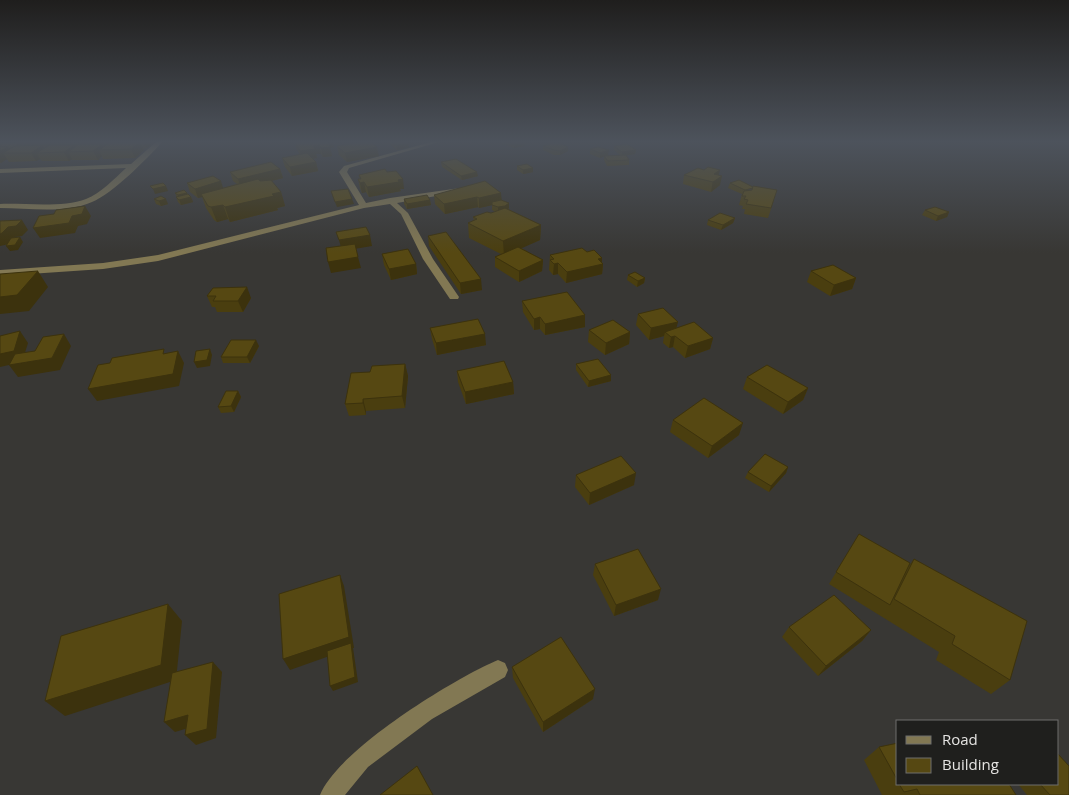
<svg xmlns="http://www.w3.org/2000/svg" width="1069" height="795" font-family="'Open Sans',sans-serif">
<rect width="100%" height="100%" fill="#383734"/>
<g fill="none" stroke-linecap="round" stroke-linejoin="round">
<g fill="#827853" fill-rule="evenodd">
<path d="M156,142H162C147,159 112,194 92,202C65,214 29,208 0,208V204C25,203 63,208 86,199C101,193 114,179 126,168L0,173V169L131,164Z"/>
<path d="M431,142H439L349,168L347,172L366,203L390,198L467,187L468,189L464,191L397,203L408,213L433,259L459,297L458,299H450L423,259L401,214L390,204L364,208L158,261L103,269L0,276V270L103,263L158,255L359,205L339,172L344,166Z"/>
<path d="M498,660L505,663L508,670L505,677L432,719L368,767L345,795H320C338,750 453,679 498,660Z"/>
</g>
</g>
<g fill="#4a3e0f">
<path d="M21,142H155L147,148L143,149L144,150L135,158L103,159L102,156L98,160H72V159L69,161H42L40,159L36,161L9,162L7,159L0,163V143Z"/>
<path d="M295,142H333L334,147L330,148L332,156L323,157L321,154H316L317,158L312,159L316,162L318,171L292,176L285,167L282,158L300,155L296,148Z"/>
<path d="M388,142H406L409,147L397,150L388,143Z"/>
<path d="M501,142H525V144L524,146L514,148L501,143Z"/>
<path d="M549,142H563V144L568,147V151L560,155H554L543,150V146L549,144Z"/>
<path d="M337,146L379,156L347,162L339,155Z"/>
<path d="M614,146L636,150L635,154L626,155L629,160V165L607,166L604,160V156L600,158L590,154V149L608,155L605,156L620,155L614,150Z"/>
<path d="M441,162L478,176L462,180L442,167Z"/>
<path d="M517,166L533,172L523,174L517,170Z"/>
<path d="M280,169L283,178L271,181L281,192L285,206L277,208L278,210L230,222L228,219L217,222L214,220L206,208L202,197L198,198L190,192L187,183L223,188L237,184L233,181L230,172Z"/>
<path d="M704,170L719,175L720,185L711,192L683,184L684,175Z"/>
<path d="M387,172L404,189H400L401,191L369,197L366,192L362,193L360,188L358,179H360L359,175Z"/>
<path d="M730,183L774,200L768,218L744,214L745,209H742L743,206L739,205L742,194L728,188Z"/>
<path d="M175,193H187V194L191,197L193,202L181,205L178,202L176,197H177Z"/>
<path d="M501,193V200L509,208L508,209L541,225L540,240L521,248L543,260L542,271L519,282L495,267V257L501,254L469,238L468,223L474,220L473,217L491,213L496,212L492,210V205L479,208L478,207L445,214L435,204L434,195Z"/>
<path d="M154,199L168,204L161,206L156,204Z"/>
<path d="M404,199L430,200L431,205L407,209L404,204Z"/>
<path d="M925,210L949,212L947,217L936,221L922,215Z"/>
<path d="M735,218L733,223L721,230L707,225L708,220Z"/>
<path d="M428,236L482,290L461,294L429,246Z"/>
<path d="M587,252L602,258V262L603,264L602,274L566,283L558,274L553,275L549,270L550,255Z"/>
<path d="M382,254L416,264L417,274L391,280L384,265Z"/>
<path d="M811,271L856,278L852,289L830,296L807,282Z"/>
<path d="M628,275L645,278L644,283L637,287L627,280Z"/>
<path d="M213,288L251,298L243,312H217L215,307H212L207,296Z"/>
<path d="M522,301L585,315V327L545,335L540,329L534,330L523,312Z"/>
<path d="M638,314L676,328L713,338L710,349L685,358L673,347L669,348L663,343L664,336L649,340L636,325Z"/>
<path d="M430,328L486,345L437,355L432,339Z"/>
<path d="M589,330L630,332L629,344L605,355L588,342Z"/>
<path d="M259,346L250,363H223L221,357Z"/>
<path d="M405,364L408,376L405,408L366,411V415L349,416L345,404L370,372Z"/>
<path d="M576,364L611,375V381L588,387L576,370Z"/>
<path d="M457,371L513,382L514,394L466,404L458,382Z"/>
<path d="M747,377L808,388L803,400L783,414L743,389Z"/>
<path d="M238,391L241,397L234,412L221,413L218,407Z"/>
<path d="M673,420L739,435L708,458L670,432Z"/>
<path d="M788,467L786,473L769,492L745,478L748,472Z"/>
<path d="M576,475L634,485L589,505L575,487Z"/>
<path d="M852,546L909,566L914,559L1010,680L991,694L936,660L939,652L829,584Z"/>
<path d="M595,564L658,600L614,616L593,575Z"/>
<path d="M789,627L871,630L862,641L818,676L782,637Z"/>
<path d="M512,667L593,699L543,732L513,678Z"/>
<path d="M898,743V784H1009L1016,795H882L864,760L879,747Z"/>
<path d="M1018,784H1058L1069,795H1027Z"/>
</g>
<g fill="#3c320d">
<path d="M49,142H59L52,143L55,149L50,152L45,143Z"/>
<path d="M140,142L144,150L135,158L131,149Z"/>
<path d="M144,142H155L147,148Z"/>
<path d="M328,142H333L334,147L330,148L332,156L323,157L321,148Z"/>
<path d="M522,142H525L524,146L514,148V144Z"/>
<path d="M555,142H563V144Z"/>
<path d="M408,143L409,147L397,150V145Z"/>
<path d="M103,144L106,150H99L102,156L98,160L93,151Z"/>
<path d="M43,145L46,152L37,153L40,159L36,161L31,153Z"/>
<path d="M75,145L78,151L68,152L72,159L69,161L64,152Z"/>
<path d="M319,145L321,154H316L317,158L302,160L300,151L313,146Z"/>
<path d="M8,147L11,153H3L7,159L1,163L0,161V151Z"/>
<path d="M377,147L379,156L347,162L345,153Z"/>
<path d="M568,147V151L560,155V151Z"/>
<path d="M609,150L608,155L600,158V153Z"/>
<path d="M636,150L635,154L622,156V152Z"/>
<path d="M316,162L318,171L292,176L290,167Z"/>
<path d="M533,168V172L523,174V170Z"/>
<path d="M280,169L283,178L241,188L238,179Z"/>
<path d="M720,170L718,178L722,176L720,185L711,192L714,174Z"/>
<path d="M477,172L478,176L462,180L461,176Z"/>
<path d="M403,179L404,189H400L401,191L369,197L367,187Z"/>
<path d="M221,181L224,191L201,194L202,197L198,198L195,189Z"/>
<path d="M364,182L366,192L362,193L360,183Z"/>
<path d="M166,186L168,191L155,194L153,189Z"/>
<path d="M281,192L285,206L277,208L278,210L230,222L225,207Z"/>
<path d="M187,193L189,198L191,197L193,202L181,205L178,195Z"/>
<path d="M501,193L502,203L479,208V198Z"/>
<path d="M477,197L478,207L445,214L444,204Z"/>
<path d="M166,199L168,204L161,206L159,201Z"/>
<path d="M352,199L354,204L337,207L335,202Z"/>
<path d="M430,200L431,205L407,209V204Z"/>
<path d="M509,203V208L506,211L498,212V207Z"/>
<path d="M223,205L228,219L217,222L211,207Z"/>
<path d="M85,206L91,216L87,224L78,226L75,233L40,238L33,228L72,216Z"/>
<path d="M949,212L947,217L936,221L938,216Z"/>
<path d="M735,218L733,223L721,230L723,225Z"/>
<path d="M22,220L28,230L22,236L14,237L9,244L0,246V234L8,227Z"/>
<path d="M541,225L540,240L504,256L503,241Z"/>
<path d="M370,235L372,246L342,251L339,240Z"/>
<path d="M20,237L23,242L18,250L10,251L6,246Z"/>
<path d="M358,257L361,268L331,273L328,262Z"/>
<path d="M602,258V264H603L602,274L566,283L567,272L598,259Z"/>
<path d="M543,260L542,271L519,282V271Z"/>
<path d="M558,263V274L553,275L554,264Z"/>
<path d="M416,264L417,274L391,280L389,269Z"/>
<path d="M38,271L48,287L29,311L0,314V297Z"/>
<path d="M645,278L644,283L637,287L638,281Z"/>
<path d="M856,278L852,289L830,296L834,285Z"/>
<path d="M481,279L482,290L461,294L460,283Z"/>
<path d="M247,287L251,298L243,312L238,301Z"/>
<path d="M585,315V327L545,335V324Z"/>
<path d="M540,317V329L534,330V319Z"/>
<path d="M678,322L675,333L665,332L664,336L649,340L651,328Z"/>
<path d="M20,331L28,343L22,362L0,367V354Z"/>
<path d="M630,332L629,344L605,355L606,343Z"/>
<path d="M64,334L71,346L60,370L18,377L9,365L52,358Z"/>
<path d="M485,334L486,345L437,355L436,343Z"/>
<path d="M675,336L673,347L669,348L671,337Z"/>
<path d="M713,338L710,349L685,358L688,346Z"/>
<path d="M256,340L259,346L250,363L247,357Z"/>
<path d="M210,349L212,355L210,366L197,368L194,362Z"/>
<path d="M178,351L184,363L179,386L97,401L88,389Z"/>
<path d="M405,364L408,376L405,408L402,396Z"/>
<path d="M611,375V381L588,387L589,381Z"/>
<path d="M513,382L514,394L466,404L465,392Z"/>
<path d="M808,388L803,400L783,414L788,402Z"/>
<path d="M238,391L241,397L234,412L231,406Z"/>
<path d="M363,399L366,411V415L363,403Z"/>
<path d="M743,423L739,435L708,458L712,446Z"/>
<path d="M788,467L786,473L769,492L771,486Z"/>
<path d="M636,473L634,485L589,505L590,493Z"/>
<path d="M340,575L344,586L354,648H353L358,682L333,691L330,686L352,648L290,670L283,659Z"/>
<path d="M661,589L658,600L614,616L616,605Z"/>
<path d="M168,604L182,621L176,680L65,716L45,701Z"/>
<path d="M871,630L862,641L818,676L826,666Z"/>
<path d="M213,662L222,672L216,738L196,745L185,735Z"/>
<path d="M595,689L593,699L543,732V722Z"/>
<path d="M188,715L198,725L175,732L164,722Z"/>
</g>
<g fill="#564812" stroke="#3c320d">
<path d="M21,142H49L45,143L17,144Z"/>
<path d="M21,142L17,144L18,146L13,148H8V147H0V143Z"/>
<path d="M54,142H79L52,143Z"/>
<path d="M140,142L131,149L99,150L109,143Z"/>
<path d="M295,142H328L330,147L321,148L319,145L313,146L315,149L300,151Z"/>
<path d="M362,142H371L377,147L345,153L337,146Z"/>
<path d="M392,142H406L408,143L397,145Z"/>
<path d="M509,142H524L514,144Z"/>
<path d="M557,142L568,147L560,151L554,150L543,146Z"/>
<path d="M79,144H103L93,151L68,152Z"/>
<path d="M627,144L636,150L622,152L614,146Z"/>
<path d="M43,145L31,153H3L15,146Z"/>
<path d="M49,145H75L64,152L37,153Z"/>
<path d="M0,147H8L0,151Z"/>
<path d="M598,147L609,150L600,153L590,149Z"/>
<path d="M307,153L316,162L290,167L282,158Z"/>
<path d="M626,155L629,160L608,161L604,156Z"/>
<path d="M456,159L477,172L461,176L441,162Z"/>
<path d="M271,162L280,169L238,179L230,172Z"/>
<path d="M527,164L533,168L523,170L517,166Z"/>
<path d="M708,167L720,170L714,174L722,176L713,182L684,175L698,168L704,170Z"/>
<path d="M385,169L387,172L396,171L403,179L398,180L399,182L367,187L364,182L360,183L358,179H361L359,175Z"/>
<path d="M213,176L221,181L195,189L187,183Z"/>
<path d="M258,179L260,181L271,180L281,192L272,194L274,196L225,207L223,205L211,207L208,206L201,194Z"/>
<path d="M739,180L753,187V188L745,190L730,183Z"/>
<path d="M485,181L501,193L479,198L477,197L444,204L434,195Z"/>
<path d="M163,183L166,186L153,189L150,186Z"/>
<path d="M753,186L777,190L771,208L746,204L748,200L744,199L746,196H742L744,191L752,190Z"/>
<path d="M348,189L352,199L335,202L331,191Z"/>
<path d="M184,190L187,193L178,195L175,193Z"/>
<path d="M188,194L191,197L179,200L176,197Z"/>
<path d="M427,195L430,200L407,204L404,199Z"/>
<path d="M161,196L166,199L159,201L154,199Z"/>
<path d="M501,200L509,203L505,206L498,207L492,205V202Z"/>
<path d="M85,206L82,214L72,216L69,223L33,228L39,216L54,214L56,210Z"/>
<path d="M935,207L949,212L938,216L925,210Z"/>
<path d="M505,208L541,225L503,241L468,223L477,219L473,217L487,212L491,213Z"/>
<path d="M720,213L735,218L723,225L708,220Z"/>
<path d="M22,220L16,226L8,227L2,233L0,234V221Z"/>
<path d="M366,227L370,235L339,240L336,232Z"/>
<path d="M446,232L481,279L460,283L428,236Z"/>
<path d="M20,237L15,245L6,246L11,238Z"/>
<path d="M355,244L358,257L328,262L326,248Z"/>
<path d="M518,247L543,260L519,271L495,257Z"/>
<path d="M582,248L587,252L594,250L602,258L598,259L603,264L567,272L558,263L554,264L550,260L554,259L550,255Z"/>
<path d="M408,249L416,264L389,269L382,254Z"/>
<path d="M833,265L856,278L834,285L811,271Z"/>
<path d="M38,271L17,295L0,297V274Z"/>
<path d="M635,272L645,278L638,281L628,275Z"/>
<path d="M247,287L238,301H213L216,296H207L213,288Z"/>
<path d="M567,292L585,315L545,324L540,317L534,319L522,301Z"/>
<path d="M663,308L678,322L651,328L638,314Z"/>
<path d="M478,319L485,334L436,343L430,328Z"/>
<path d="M613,320L630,332L606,343L589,330Z"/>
<path d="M694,322L713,338L688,346L675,336L671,337L665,332Z"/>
<path d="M20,331L14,351L0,354V336Z"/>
<path d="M64,334L52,358L9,365L15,354L35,351L43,337Z"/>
<path d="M231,340H256L247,357H221Z"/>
<path d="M164,349L163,354L178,351L173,374L88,389L98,365L110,363L112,358Z"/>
<path d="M210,349L207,360L194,362L196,351Z"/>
<path d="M598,359L611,375L589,381L576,364Z"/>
<path d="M504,361L513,382L465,392L457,371Z"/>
<path d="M405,364L402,396L363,399V403L345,404L351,373L370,372L372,366Z"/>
<path d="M767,365L808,388L788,402L747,377Z"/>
<path d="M226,391H238L231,406L218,407Z"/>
<path d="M704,398L743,423L712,446L673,420Z"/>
<path d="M765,454L788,467L771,486L748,472Z"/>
<path d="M621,456L636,473L590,493L576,475Z"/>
<path d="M859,534L910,563L890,605L836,572Z"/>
<path d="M638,549L661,589L616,605L595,564Z"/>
<path d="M914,559L1027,621L1010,680L952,644L955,636L894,599Z"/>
<path d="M340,575L349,637L283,659L279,594Z"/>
<path d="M834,595L871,630L826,666L789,627Z"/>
<path d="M168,604L161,665L45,701L61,636Z"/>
<path d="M561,637L595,689L543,722L512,667Z"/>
<path d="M351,643L355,677L330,686L327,651Z"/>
<path d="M213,662L207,729L185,735L188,715L164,722L172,673Z"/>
<path d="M898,743V781L879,747Z"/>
<path d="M1058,754L1069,766V795H1050L1040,784H1058Z"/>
<path d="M417,766L433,795H380Z"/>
<path d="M899,784H1009L1016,795H920L917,789L904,792Z"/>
</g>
<linearGradient id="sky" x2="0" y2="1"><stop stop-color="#1f1e1d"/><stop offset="0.56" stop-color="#4d535c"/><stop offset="1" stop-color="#4d535c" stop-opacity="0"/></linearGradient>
<rect width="1069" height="253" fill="url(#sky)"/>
<rect x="896" y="720" width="162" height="65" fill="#1f1f1d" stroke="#6e6e6c"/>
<rect x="906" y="736" width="25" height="8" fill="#827853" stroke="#6e6e6c"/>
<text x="942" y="745" font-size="15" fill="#e5e4e2">Road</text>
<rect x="906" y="758" width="25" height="15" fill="#564812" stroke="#6e6e6c"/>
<text x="942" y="770" font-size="15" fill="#e5e4e2">Building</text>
</svg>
